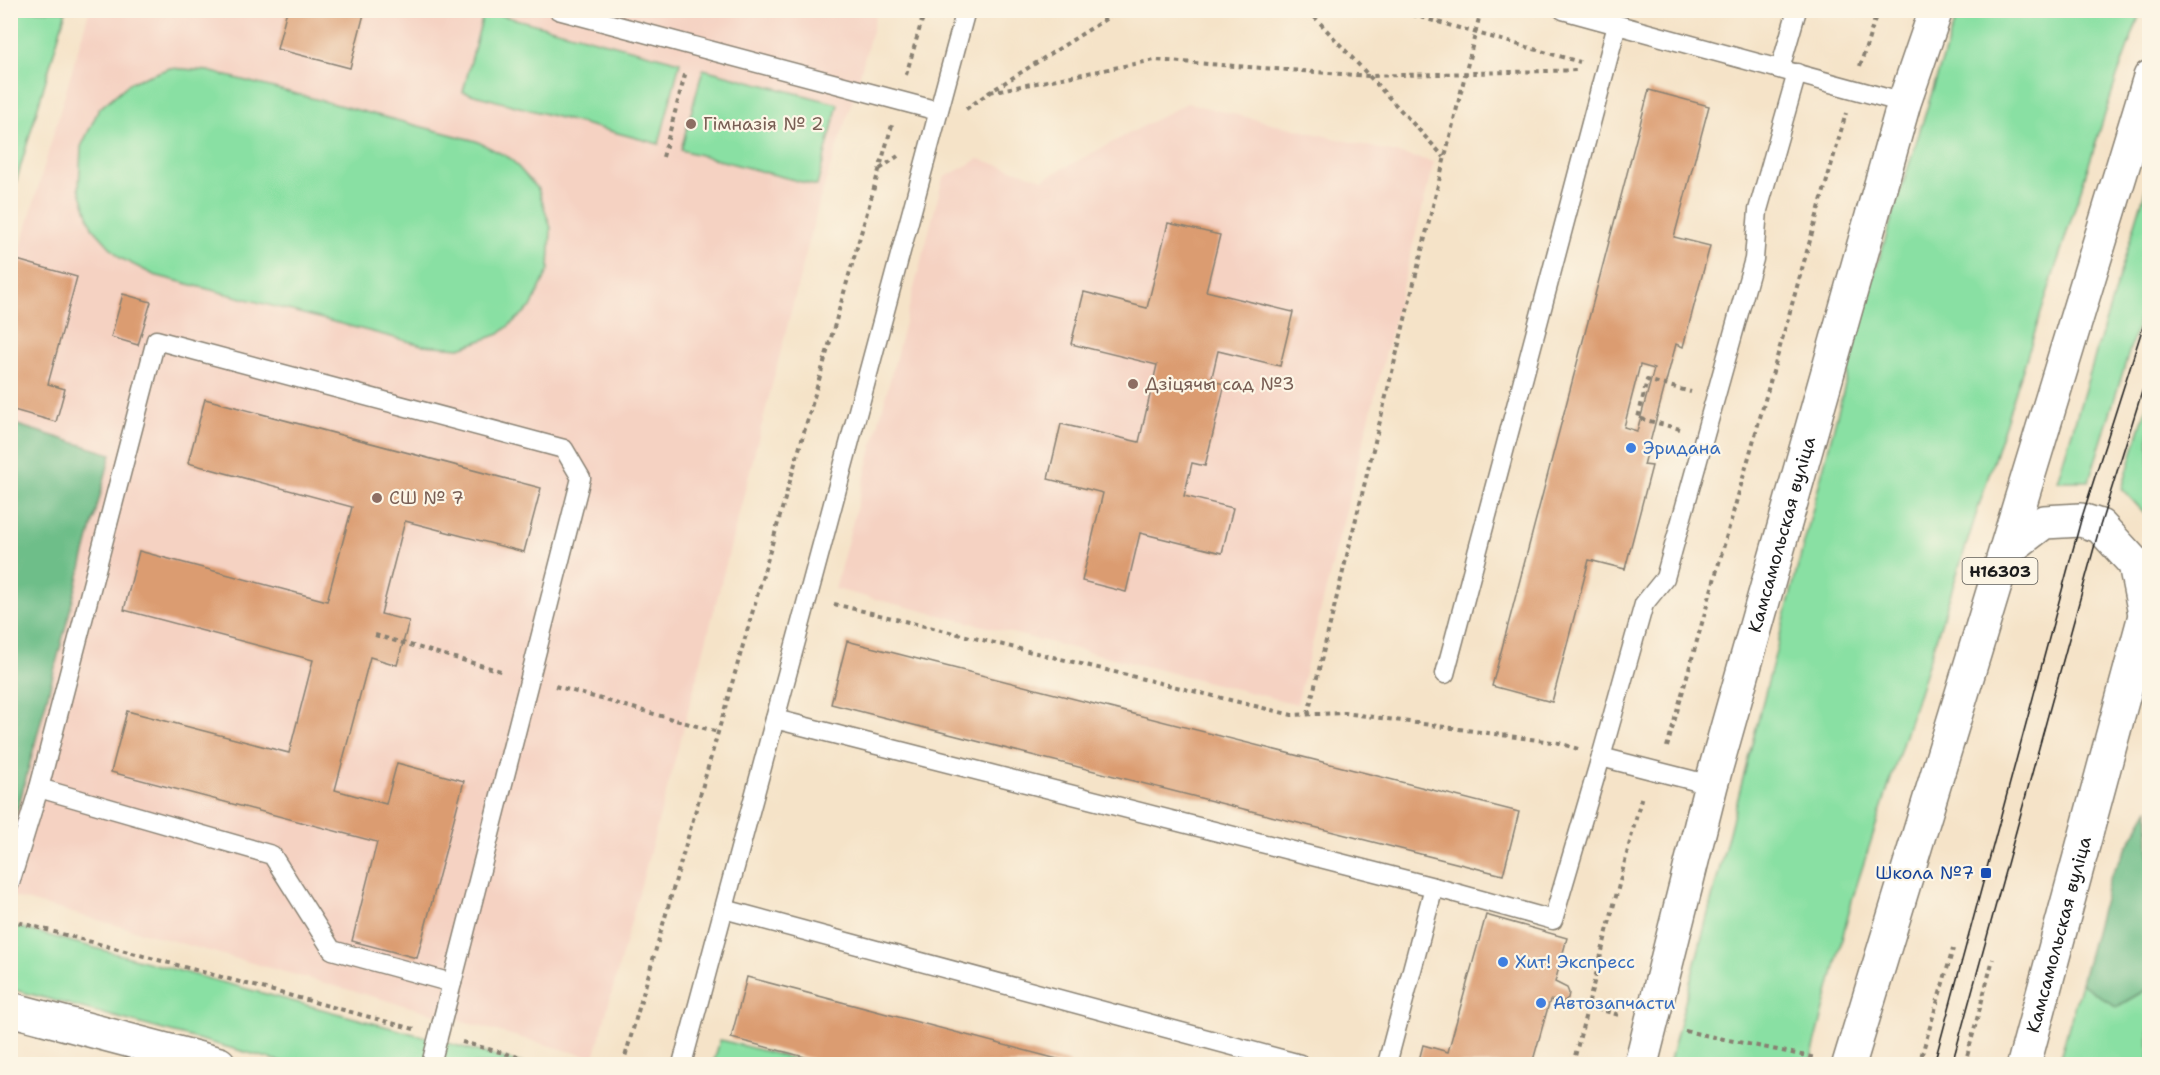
<svg xmlns="http://www.w3.org/2000/svg" width="2160" height="1075" font-family="'Shantell Sans',sans-serif">
<rect width="100%" height="100%" fill="#fcf5e5"/>
<filter id="ink" filterUnits="userSpaceOnUse"><feTurbulence type="fractalNoise" baseFrequency=".0167" numOctaves="2"/><feDisplacementMap in="SourceGraphic" scale="12" xChannelSelector="R" yChannelSelector="G"/><feConvolveMatrix kernelMatrix="1 2 1 2 8 2 1 2 1" color-interpolation-filters="sRGB"/></filter>
<filter id="wash" filterUnits="userSpaceOnUse"><feTurbulence type="fractalNoise" baseFrequency=".008" numOctaves="4" result="noise"/><feDisplacementMap in="SourceGraphic" scale="24" xChannelSelector="R" yChannelSelector="G"/><feGaussianBlur stdDeviation="1.35" result="paint"/><feColorMatrix in="noise" values="0 0 0 0 0 0 0 0 0 0 0 0 0 0 0 0 0 1.4 0 .05"/><feComposite in="paint" operator="in"/></filter>
<g filter="url(#wash)">
<rect width="100%" height="100%" fill="#f5e3c8"/>
<g fill="#f5d2c2">
<path d="M89,11H877L856,90L820,199L685,723L594,1058L11,896V273L15,257H18Z"/>
<path d="M1187,103L1434,162L1297,704L835,589L943,178L979,159L1043,179Z"/>
</g>
<g fill="#89e0a3" stroke="#527e60" stroke-width="1.5">
<path d="M11,10L66,11L11,199L10,11Z"/>
<path d="M484,11L680,62L659,144L463,92Z"/>
<path d="M1958,11H2141L2117,77L1852,900L1810,1064H1669L1871,284Z"/>
<path d="M170,68L208,71L476,141L510,158L538,189L551,228L549,269L531,307L499,334L460,348L422,345L154,275L120,258L92,227L79,188L81,147L99,109L131,82Z"/>
<path d="M703,69L838,104L817,186L681,150Z"/>
<path d="M2149,178V288L2089,481H2057Z"/>
<path d="M2149,398V518L2122,489Z"/>
<path d="M10,925L525,1064H290L11,989Z"/>
<path d="M2081,983L2116,1007L2149,988V1064H2058Z"/>
<path d="M720,1040L725,1041L814,1064H713Z"/>
</g>
<g fill="#6ebe89" stroke="#456d52" stroke-width="1.5">
<path d="M11,423L111,454L11,835L10,423Z"/>
<path d="M2149,809V988L2116,1007L2081,983L2110,877Z"/>
</g>
<g id="blocks">
<g fill="#db9c71" fill-rule="evenodd">
<path d="M287,10H365L350,68L277,49Z"/>
<path d="M1649,90L1709,106L1674,237L1710,246L1683,347L1676,344L1644,465L1652,466L1625,569L1589,560L1552,702L1492,686ZM1640,365L1654,369L1637,431L1624,427Z"/>
<path d="M1168,223L1220,235L1206,291L1293,312L1280,366L1218,351L1211,381L1225,384L1205,466L1192,463L1184,496L1233,508L1222,553L1140,533L1126,592L1082,581L1103,493L1048,479L1061,424L1139,442L1157,365L1071,344L1084,292L1147,308Z"/>
<path d="M17,260L77,277L48,384L65,389L56,422L10,409V284Z"/>
<path d="M123,294L151,302L138,345L111,337Z"/>
<path d="M205,399L541,488L524,552L405,521L381,614L409,621L397,665L370,657L335,790L386,804L397,763L464,781L417,958L352,941L377,842L111,772L127,711L289,753L313,660L124,610L139,551L327,601L352,507L188,463Z"/>
<path d="M847,641L1519,812L1503,875L831,704Z"/>
<path d="M1486,915L1567,938L1555,982L1567,988L1569,993L1568,998L1563,1002L1550,1000L1532,1064H1418L1423,1045L1448,1052Z"/>
<path d="M747,977L1076,1064H832L731,1038Z"/>
</g>
</g>
</g>
<g filter="url(#ink)">
<use href="#blocks" fill-opacity="0" stroke="#888072" stroke-width="1.5"/>
<g fill="none" stroke-linecap="round" stroke-linejoin="round">
<g stroke="#888072" stroke-width="21">
<g id="service">
<path d="M558,10L938,111"/>
<path d="M1563,10L1904,103"/>
<path d="M1780,69L1797,10"/>
<path d="M1445,674L1617,25"/>
<path d="M775,719L1434,887L1553,920L1601,757L1711,785"/>
<path d="M1601,757L1644,604L1665,578L1754,259L1758,210L1797,73"/>
<path d="M39,788L156,340L564,449L581,478L452,983"/>
<path d="M10,883L39,788L272,855L332,950L452,983L431,1064"/>
<path d="M724,909L1300,1064"/>
<path d="M682,1064L966,10"/>
<path d="M1387,1064L1434,887"/>
</g>
</g>
<g stroke="#888072" stroke-width="36">
<g id="tertiary">
<path d="M10,1009L219,1064"/>
<path id="s1" d="M1641,1064L1711,785L1904,103L1936,10"/>
</g>
</g>
<g stroke="#888072" stroke-width="36">
<g id="primary">
<path d="M2006,551L2044,522L2081,520L2100,526L2135,564L2145,614"/>
<path d="M1849,1064L2150,77"/>
<path id="s2" d="M2024,1064L2150,597"/>
</g>
</g>
<g stroke="#888072" stroke-width="4" stroke-dasharray="4.5 4.5" stroke-linecap="butt">
<path d="M1308,10L1444,157"/>
<path d="M1395,10L1580,62"/>
<path d="M1860,66L1878,10"/>
<path d="M906,75L925,10"/>
<path d="M990,92L1155,60L1369,76L1580,70"/>
<path d="M966,109L990,92L1120,10"/>
<path d="M663,157L686,71"/>
<path d="M880,169L898,156"/>
<path d="M1680,429L1638,418L1647,380L1691,392"/>
<path d="M834,604L1292,715L1345,713L1559,743L1578,749"/>
<path d="M375,635L504,672"/>
<path d="M555,686L718,732"/>
<path d="M1308,714L1481,10"/>
<path d="M1667,747L1846,113"/>
<path d="M10,920L414,1029"/>
<path d="M1588,1006L1619,1015"/>
<path d="M1685,1031L1816,1058"/>
<path d="M462,1042L545,1064"/>
<path d="M623,1064L892,125"/>
<path d="M1573,1064L1642,795"/>
<path d="M1919,1064L1953,949"/>
<path d="M1965,1064L1993,959"/>
</g>
<use href="#service" stroke="#fff" stroke-width="18"/>
<use href="#tertiary" stroke="#fff" stroke-width="33"/>
<use href="#primary" stroke="#fff" stroke-width="33"/>
<g stroke="#1c1c1c" stroke-width="1.5">
<path d="M1934,1064L2081,520L2150,305"/>
<path d="M1952,1064L2100,526L2150,366"/>
</g>
</g>
</g>
<g fill="#8d6e63" stroke="#fcf5e5" stroke-width="2">
<circle cx="691" cy="124" r="6"/>
<circle cx="1133" cy="384" r="6"/>
<circle cx="377" cy="498" r="6"/>
</g>
<g fill="#3f7fe0" stroke="#fcf5e5" stroke-width="2">
<circle cx="1631" cy="448" r="6"/>
<circle cx="1503" cy="962" r="6"/>
<circle cx="1541" cy="1003" r="6"/>
</g>
<rect fill="#1a4fb4" stroke="#fcf5e5" stroke-width="2" x="1980" y="867" width="12" height="12" rx="3"/>
<g text-anchor="middle" dominant-baseline="central" stroke-width="4.5" stroke-linejoin="round" paint-order="stroke">
<rect fill="#fcf5e5" stroke="#5f5d58" stroke-width="1.5" x="1962.5" y="558" width="75" height="26" rx="4.5"/>
<g font-size="16" font-weight="bold" fill="#1c1c1c">
<text x="2000" y="571">Н16303</text>
</g>
<g font-size="18" fill="#785e54" stroke="#fcf5e5" text-anchor="start">
<text x="703" y="124">Гімназія № 2</text>
<text x="1145" y="384">Дзіцячы сад №3</text>
<text x="389" y="498">СШ № 7</text>
</g>
<g font-size="18" fill="#366cbe" stroke="#fcf5e5" text-anchor="start">
<text x="1643" y="448">Эридана</text>
<text x="1515" y="962">Хит! Экспресс</text>
<text x="1553" y="1003">Автозапчасти</text>
</g>
<g font-size="18" fill="#1c1c1c" stroke="#fcf5e5">
<text stroke="none"><textPath href="#s1" startOffset="548">Камсамольская вуліца</textPath></text>
<text stroke="none"><textPath href="#s2" startOffset="134">Камсамольская вуліца</textPath></text>
</g>
<g font-size="18" fill="#164399" stroke="#fcf5e5" text-anchor="end">
<text x="1974" y="873">Школа №7</text>
</g>
</g>
<rect width="2160" height="1075" fill="none" stroke="#fcf5e5" stroke-width="36"/>
</svg>
